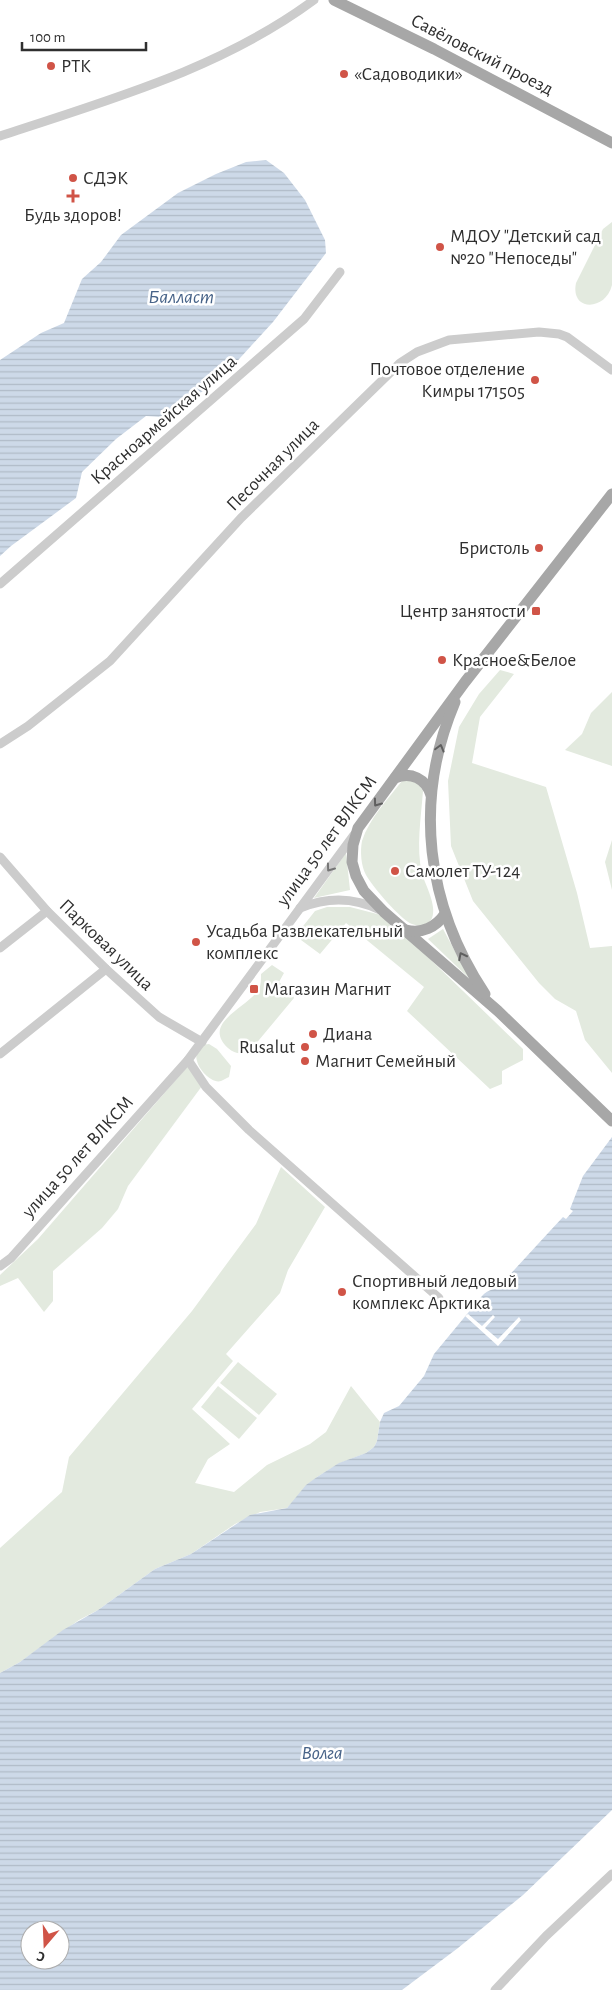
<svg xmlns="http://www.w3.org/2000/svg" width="612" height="1990" font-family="'Alegreya Sans',sans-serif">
<defs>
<pattern id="water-rules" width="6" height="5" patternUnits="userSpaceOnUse" patternTransform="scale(1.25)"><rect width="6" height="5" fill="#cdd9e8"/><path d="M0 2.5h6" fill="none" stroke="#b0bbc7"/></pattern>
</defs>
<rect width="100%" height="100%" fill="#fff"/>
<g fill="#e3eadf">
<path d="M612,222C612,238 612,254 612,269C612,274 612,280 612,285C606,311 570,312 576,283L603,229Z"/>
<path d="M500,670L514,674L480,717L472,763L546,787L577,893L590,948L612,946V1073L585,1040L576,1011L555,999L539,983L473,901L451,846L448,781L459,727L479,694Z"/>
<path d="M612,692V766L565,750L582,734L591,713Z"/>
<path d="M410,780L418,783L423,791C421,818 416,847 422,874C426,886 437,906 432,918C429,925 419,927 412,924C401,920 372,886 366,875C361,866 360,851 362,841C369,819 388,799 402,781Z"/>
<path d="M612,840V890L605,862Z"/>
<path d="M346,853L350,890L314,898Z"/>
<path d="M327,907H350L381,915L402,932L523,1049V1060L502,1071V1084L490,1089L407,1011L424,987L346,923L320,954L301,940L300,930L315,911Z"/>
<path d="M443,929L470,979L428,939Z"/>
<path d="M272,965L284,973L279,982L292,994L294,998L249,1052C240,1054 235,1054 228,1048C201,1023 247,1008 259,989C261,985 261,979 261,974Z"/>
<path d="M209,1044L217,1049L231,1066L229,1077C226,1078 224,1080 221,1081C212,1084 199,1070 197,1061C195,1055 198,1051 201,1045Z"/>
<path d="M188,1066L202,1086L128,1186L118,1209L102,1228L53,1271V1301L44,1312L18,1278L0,1286V1275L38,1239Z"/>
<path d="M281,1167L325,1207L288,1270L280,1293L226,1354L233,1361L192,1409L230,1444L208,1459L195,1483L234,1492L267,1465L310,1444L326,1432L351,1386L380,1422L377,1441L374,1447L366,1453L340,1463L317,1477L287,1508L260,1512L235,1524L191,1554L155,1569L98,1610L79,1620L20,1662L0,1673V1548L62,1492L69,1457L192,1311L256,1224Z"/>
<path d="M238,1362L277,1394L259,1415L220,1383Z"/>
<path d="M218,1386L257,1418L239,1439L201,1407Z"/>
</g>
<g fill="url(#water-rules)" fill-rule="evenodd">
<path d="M266,160L284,173L305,200L325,240L326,253L273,322L220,380L163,417L146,416L116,439L82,472L76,498L11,546L0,556V360L41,333L64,323L82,279L101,262L121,235L178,193L216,174L246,162Z"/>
<path d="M612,1137V1810L523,1895L458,1948L402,1990H0V1673L20,1662L63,1630L98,1610L155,1569L191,1554L250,1515L287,1508L306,1485L317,1477L339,1463L366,1453L374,1447L377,1441L380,1422L384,1413L399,1406L424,1376L434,1354L482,1296C488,1289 495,1290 501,1284C522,1262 542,1239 563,1217L566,1219L573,1211L570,1209L583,1176ZM30,1930H60V1960H30Z"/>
</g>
<path fill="#fff" d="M468,1314L482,1326L493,1315L495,1317L485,1328L498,1339L519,1317L521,1320L498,1346L465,1316Z"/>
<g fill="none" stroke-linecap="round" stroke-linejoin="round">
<g stroke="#ccc" stroke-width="9">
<path d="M0,136C108,100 221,69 314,0"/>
<path d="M0,584L304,319L340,272"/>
<path d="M0,744L28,726L110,661L241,518L400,363L417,352L449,340L539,332L559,334L567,337L612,370"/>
<path d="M0,857L47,911L106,969L159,1017L202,1042"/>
<path d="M300,908C327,897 354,897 380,910"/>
<path d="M0,948L47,911"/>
<path d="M0,1054L106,969"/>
<path d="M188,1060L206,1087L249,1130L439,1298"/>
<path d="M0,1266L11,1258L188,1060L354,835"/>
<path d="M495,1990L546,1936L612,1874"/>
</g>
<g stroke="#a7a7a7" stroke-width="11">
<path d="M334,0L434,49L612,143"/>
<path d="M612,494L465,682L358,828L353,845L352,862L356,876L364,891L384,912L498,1011L612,1121"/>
<path d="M455,702C413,801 426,905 485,994"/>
<path d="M395,778C411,771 426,779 431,795"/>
<path d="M406,930C422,934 436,927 445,914"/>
</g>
</g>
<defs><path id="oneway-chevron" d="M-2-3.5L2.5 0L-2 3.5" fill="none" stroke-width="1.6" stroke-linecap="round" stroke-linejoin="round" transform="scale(1.25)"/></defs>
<g stroke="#5f5f5f">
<use href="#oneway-chevron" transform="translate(440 748) rotate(-75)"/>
<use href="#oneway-chevron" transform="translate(377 803) rotate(126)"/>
<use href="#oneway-chevron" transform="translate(462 956) rotate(-117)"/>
</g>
<use stroke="#767676" href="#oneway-chevron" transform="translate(330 868) rotate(126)"/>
<g fill="#d05447" stroke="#fff" stroke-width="2">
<circle cx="51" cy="66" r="5"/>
<circle cx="344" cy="74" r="5"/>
<circle cx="73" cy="178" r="5"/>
<path d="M70.5 188.5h5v5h5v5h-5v5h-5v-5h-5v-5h5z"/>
<circle cx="440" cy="247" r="5"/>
<circle cx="535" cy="380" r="5"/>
<circle cx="539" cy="548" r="5"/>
<rect x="531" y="606" width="10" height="10" rx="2.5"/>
<circle cx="442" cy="660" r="5"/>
<circle cx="395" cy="871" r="5"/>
<circle cx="196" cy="942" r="5"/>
<rect x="249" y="984" width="10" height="10" rx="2.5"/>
<circle cx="313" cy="1034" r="5"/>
<circle cx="305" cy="1047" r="5"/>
<circle cx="305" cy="1061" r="5"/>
<circle cx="342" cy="1292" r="5"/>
</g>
<g text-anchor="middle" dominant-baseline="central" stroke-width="5" stroke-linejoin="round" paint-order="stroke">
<g font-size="19" fill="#2f2f2f" stroke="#fff">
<text transform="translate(482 55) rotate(27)">Савёловский проезд</text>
<text transform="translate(164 420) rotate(-41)">Красноармейская улица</text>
<text transform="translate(273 465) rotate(-45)">Песочная улица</text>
<text transform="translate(327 841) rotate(-54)">улица 50 лет ВЛКСМ</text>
<text transform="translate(106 945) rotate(44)">Парковая улица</text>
<text transform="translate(78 1157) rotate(-48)">улица 50 лет ВЛКСМ</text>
</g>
<g font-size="19" fill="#2f2f2f" stroke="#fff" text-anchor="start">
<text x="61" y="66">РТК</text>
<text x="354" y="74">«Садоводики»</text>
<text x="83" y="178">СДЭК</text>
<text x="73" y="215" text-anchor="middle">Будь здоров!</text>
<text x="450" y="236">МДОУ "Детский сад<tspan x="450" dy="22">№20 "Непоседы"</tspan></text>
<text x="525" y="369" text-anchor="end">Почтовое отделение<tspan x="525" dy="22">Кимры 171505</tspan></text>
<text x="529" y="548" text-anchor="end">Бристоль</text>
<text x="526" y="611" text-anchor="end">Центр занятости</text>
<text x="452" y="660">Красное&amp;Белое</text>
<text x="405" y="871">Самолет ТУ-124</text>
<text x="206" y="931">Усадьба Развлекательный<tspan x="206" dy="22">комплекс</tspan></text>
<text x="264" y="989">Магазин Магнит</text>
<text x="323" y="1034">Диана</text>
<text x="295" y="1047" text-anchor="end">Rusalut</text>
<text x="315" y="1061">Магнит Семейный</text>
<text x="352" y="1281">Спортивный ледовый<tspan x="352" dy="22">комплекс Арктика</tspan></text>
</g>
<g font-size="20" font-style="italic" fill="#476388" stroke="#fff">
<text x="181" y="297">Балласт</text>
<text x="322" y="1753">Волга</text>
</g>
</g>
<g transform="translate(45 1945) rotate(199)"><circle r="24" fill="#ffffff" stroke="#acacac"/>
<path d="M0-4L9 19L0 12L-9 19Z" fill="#d05447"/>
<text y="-8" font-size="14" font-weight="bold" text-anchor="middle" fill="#2f2f2f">С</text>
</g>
<path d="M22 42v8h124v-8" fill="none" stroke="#2f2f2f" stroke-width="2.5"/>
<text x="30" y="42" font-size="15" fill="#2f2f2f" stroke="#ffffff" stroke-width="4" paint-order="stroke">100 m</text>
</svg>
